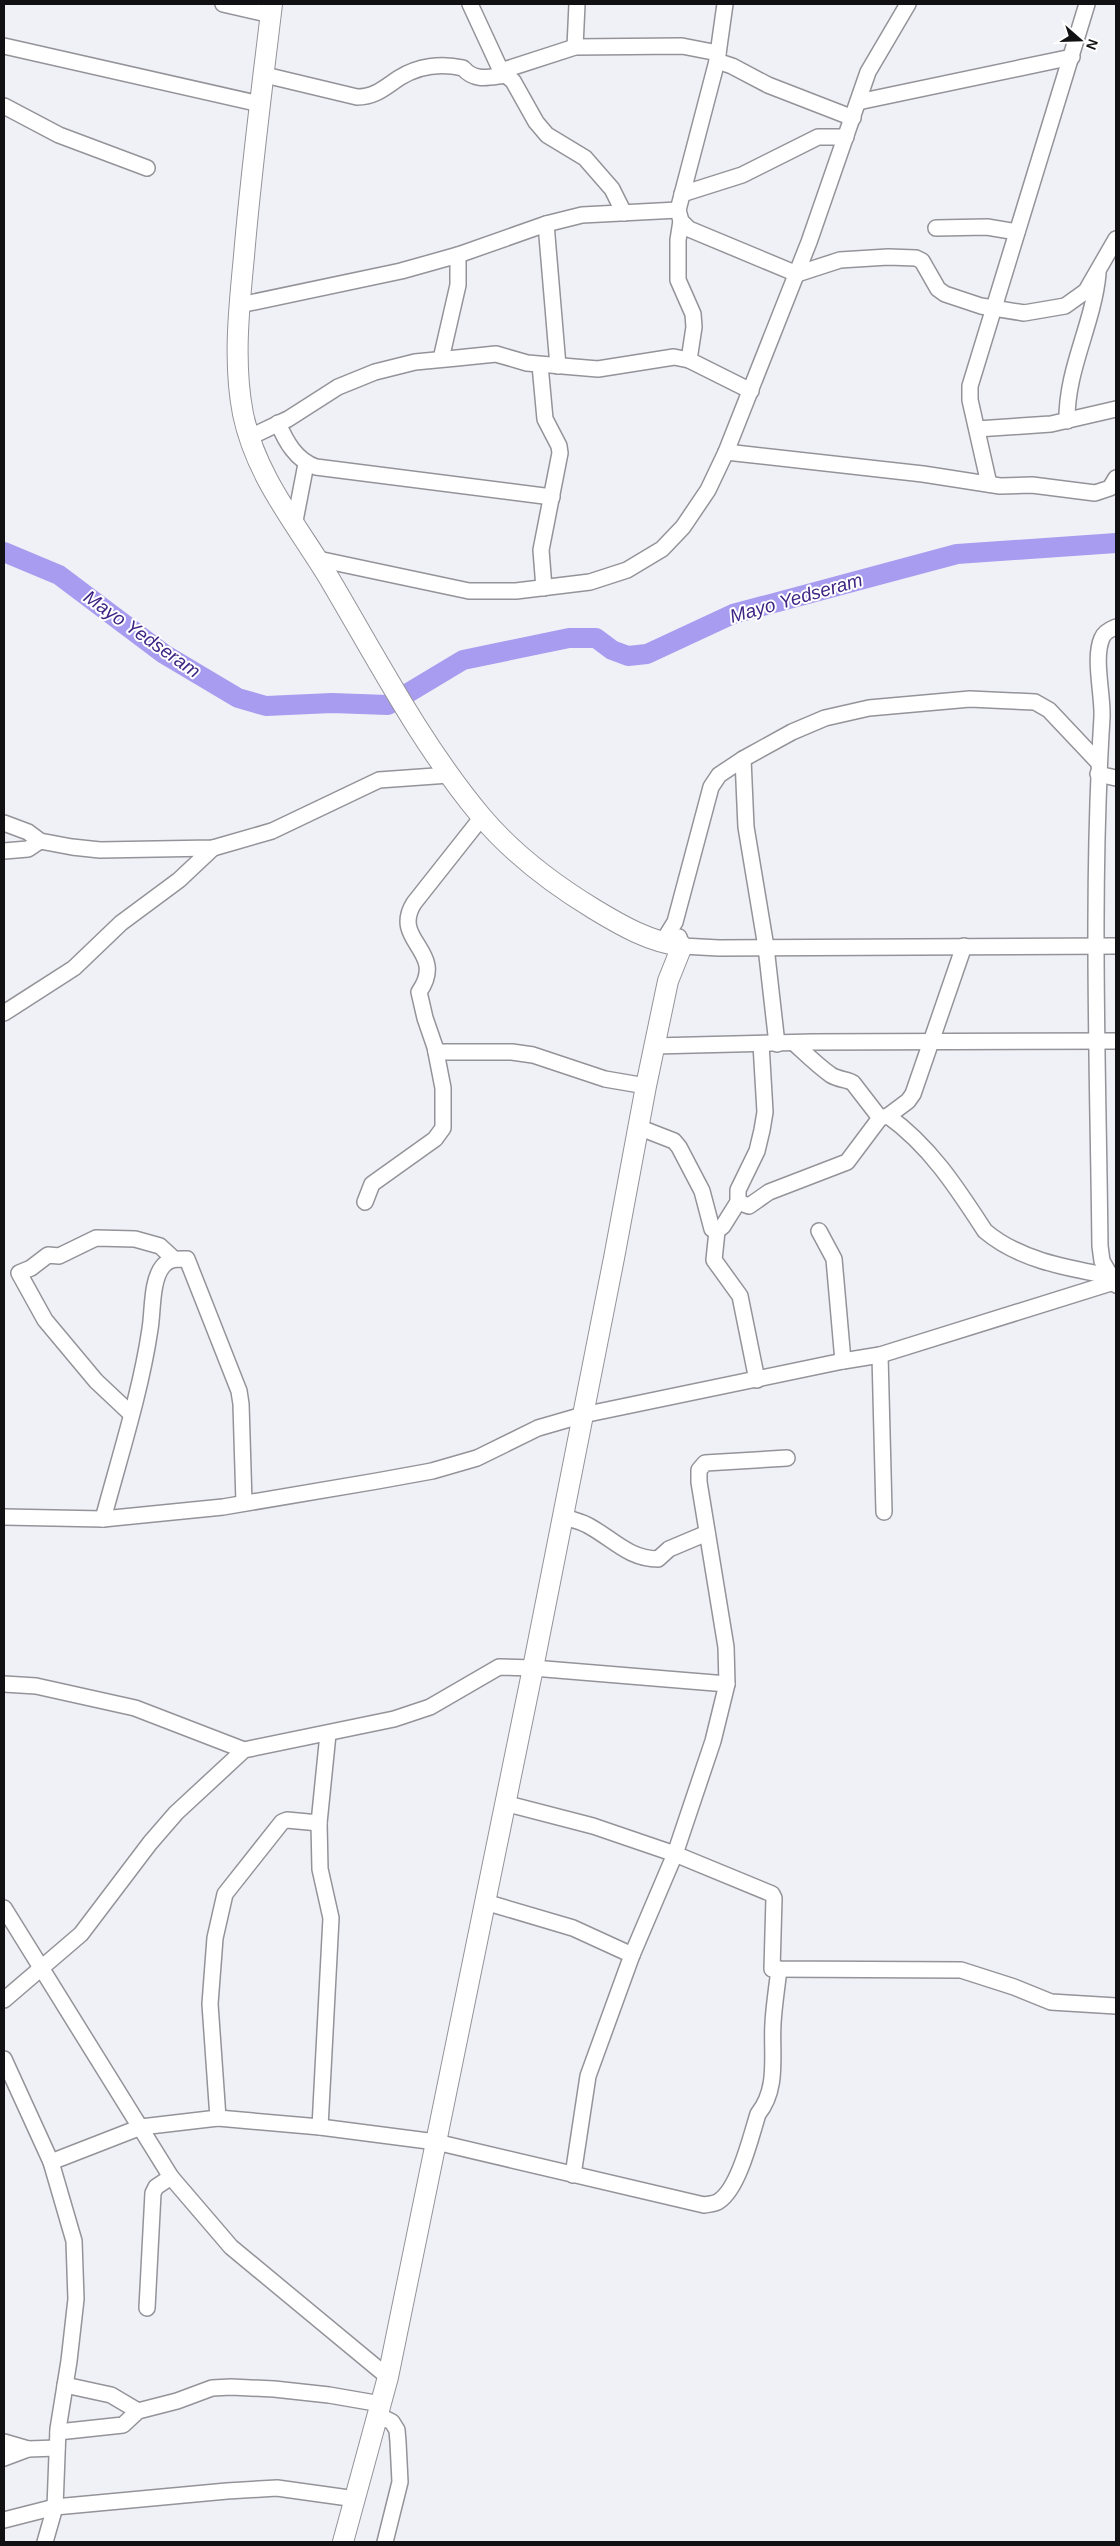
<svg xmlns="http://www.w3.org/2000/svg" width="1120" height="2546" font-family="Helvetica,sans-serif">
<rect width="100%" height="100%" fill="#f0f0f7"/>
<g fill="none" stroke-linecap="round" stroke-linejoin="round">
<path stroke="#a79cef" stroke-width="20" d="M4,552L59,575L164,654L238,698L266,706L332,703L388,705L463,660L569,638H596L612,650L628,656L647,654L733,614L957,554L1116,543"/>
<g stroke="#949399" stroke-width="18">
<g id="minor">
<path d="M223,4L271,15"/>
<path d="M470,4L501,71L513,81L536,122L547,135L585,158L612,189L624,213"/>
<path d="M725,4L717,61L678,210L681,221L689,229L797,274L840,260L888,257L916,258L922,261L938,289L945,294L981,306L1024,313L1065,306L1086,291L1116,239"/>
<path d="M4,46L260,104"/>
<path d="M575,47L577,4"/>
<path d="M717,61L732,66L768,85L853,118"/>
<path d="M501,71L575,47L682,46L718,53"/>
<path d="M265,75L357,97C375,97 384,88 399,78C418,66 441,63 463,68C475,82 489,77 506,75"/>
<path d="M858,102L1072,57"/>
<path d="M4,106L59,135L147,168"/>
<path d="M682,194L742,175L818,137H846"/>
<path d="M681,221L678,240V280L693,314L694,327L689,360"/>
<path d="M546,224L558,366"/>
<path d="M936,228L987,227L1017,232"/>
<path d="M240,305L401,271L458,255L546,224L582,215L678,210"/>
<path d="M441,359L458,285V255"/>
<path d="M540,365L545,419L559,446L560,453L541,550L544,588"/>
<path d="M1067,421C1066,370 1093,325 1098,274"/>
<path d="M278,423C286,442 296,460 316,467L552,497"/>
<path d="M977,429L1051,424L1116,409"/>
<path d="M250,437L288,419L338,387L375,372L415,362L457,358L496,354L527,363L598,369L674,357L689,360L751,391"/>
<path d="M726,452L923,474L1000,486L1032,485L1095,493L1110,488L1116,478"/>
<path d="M989,484L970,400V386L1087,4"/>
<path d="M294,526L306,464"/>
<path d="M318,559L469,591H516L590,582L627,570L662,549L683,527L708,490L726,452L809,242L868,72L908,4"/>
<path d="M1116,627C1111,629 1104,632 1102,638C1093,658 1103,694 1102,717C1091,893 1098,1070 1100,1246L1102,1261L1116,1285"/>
<path d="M743,759L746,827L766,947L777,1044"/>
<path d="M1098,774L1116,778"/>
<path d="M4,823L28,832L40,841L72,847L100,850L213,848L272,831L379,780L449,775"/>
<path d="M4,851L28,849L40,841"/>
<path d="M679,937L682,946L719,948L1116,946"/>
<path d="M662,943L675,922L711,787L719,775L743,759L792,732L825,718L869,708L970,699L1035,702L1049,710L1099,763"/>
<path d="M4,1013L74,968L121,923L179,880L213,848"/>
<path d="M794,1043C806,1054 818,1066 831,1075C839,1080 847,1079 853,1083L880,1118"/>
<path d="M654,1046L813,1042L1116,1041"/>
<path d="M436,1052H512L533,1055L605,1079L646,1086"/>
<path d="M888,1116C930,1146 957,1188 985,1231C1019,1260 1067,1268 1110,1276"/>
<path d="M638,1127L674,1141L679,1147L702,1191L712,1229L717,1231"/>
<path d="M365,1202L372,1184L435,1139L443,1128V1088L435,1047L425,1018L419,992C448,951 390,941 414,903L482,817"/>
<path d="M738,1202L749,1206L769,1192L847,1162L880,1118L888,1116L908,1101L913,1094L964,946"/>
<path d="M819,1231L834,1259L843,1361"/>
<path d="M880,1355L884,1512"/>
<path d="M757,1380L740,1296L714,1260L717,1231L723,1226L738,1202V1190L757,1151L762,1130L765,1112L761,1044"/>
<path d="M130,1413L96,1381L45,1320L19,1273L31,1268L48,1255L59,1256L96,1238L135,1239L160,1246L173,1258"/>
<path d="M563,1516C571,1520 581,1521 589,1526C613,1539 629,1559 658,1559L669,1549L707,1533"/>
<path d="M4,1517L103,1519L223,1507L377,1481L432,1471L477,1458L538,1428L583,1415L843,1361L880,1355L1114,1282"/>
<path d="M103,1519C119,1459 141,1391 150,1329C153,1312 151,1280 163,1266C170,1258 177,1259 187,1259L239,1391L241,1404L244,1503"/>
<path d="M4,1684L36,1686L135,1708L244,1750"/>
<path d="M504,1803L593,1826L675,1854L772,1894L774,1898L772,1969L961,1970L1014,1987L1051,2002L1116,2006"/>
<path d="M485,1902L573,1928L632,1955"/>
<path d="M4,1908L171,2177L231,2247L388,2377"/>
<path d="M4,2000L81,1934L150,1843L176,1813L244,1750L394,1719L430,1707L499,1667L533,1668L727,1684"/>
<path d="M4,2059L51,2162L74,2241L76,2299L69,2361L58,2429L55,2507L45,2542"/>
<path d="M218,2118L210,2004L215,1938L225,1894L282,1822L287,1820L319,1823"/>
<path d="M320,2127L331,1918L320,1869L319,1823L328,1734"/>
<path d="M51,2162L141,2127L218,2118L320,2127L436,2142L704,2205C710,2204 715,2204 719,2201C739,2188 751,2136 758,2114C779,2088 771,2054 773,2023C774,2005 777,1987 779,1969"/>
<path d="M573,2175L588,2076L632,1955L675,1854L713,1741L727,1684L726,1647L699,1482V1470L705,1463L787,1458"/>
<path d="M147,2308L153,2193L156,2187L171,2177"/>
<path d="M65,2385L111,2395L138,2411"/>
<path d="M378,2415L392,2422L397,2430L398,2442L400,2482L385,2542"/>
<path d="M58,2432L123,2425L138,2411L177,2401L212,2388L231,2387L274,2389L329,2395L381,2404"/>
<path d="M4,2442L28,2449L57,2448"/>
<path d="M4,2458L28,2449"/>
<path d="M4,2520L55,2507L227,2491L277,2488L356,2499"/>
</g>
</g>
<g stroke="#949399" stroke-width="22">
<path id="major" d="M272,4C262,88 251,172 244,256C239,308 233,363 243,414C256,477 297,525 329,578C377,659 421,744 481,816C513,854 553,884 594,909C622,926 650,942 682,946L668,981L646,1086L614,1258L533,1668L388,2377L343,2542"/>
</g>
<use href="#minor" stroke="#fff" stroke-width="15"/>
<use href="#major" stroke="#fff" stroke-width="20"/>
</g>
<g text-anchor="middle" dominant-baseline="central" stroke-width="4" stroke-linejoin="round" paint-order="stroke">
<g font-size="19" font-style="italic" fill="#3f2685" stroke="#fff">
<text transform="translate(796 598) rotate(-16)">Mayo Yedseram</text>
<text transform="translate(142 634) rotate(35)">Mayo Yedseram</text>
</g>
</g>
<rect width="1120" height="2546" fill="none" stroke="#111113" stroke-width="10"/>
<g transform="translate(1080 40) rotate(110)" stroke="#ffffff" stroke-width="4" paint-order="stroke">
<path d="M0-4L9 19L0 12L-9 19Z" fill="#111113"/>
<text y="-8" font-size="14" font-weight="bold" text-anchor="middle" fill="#111113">N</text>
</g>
</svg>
